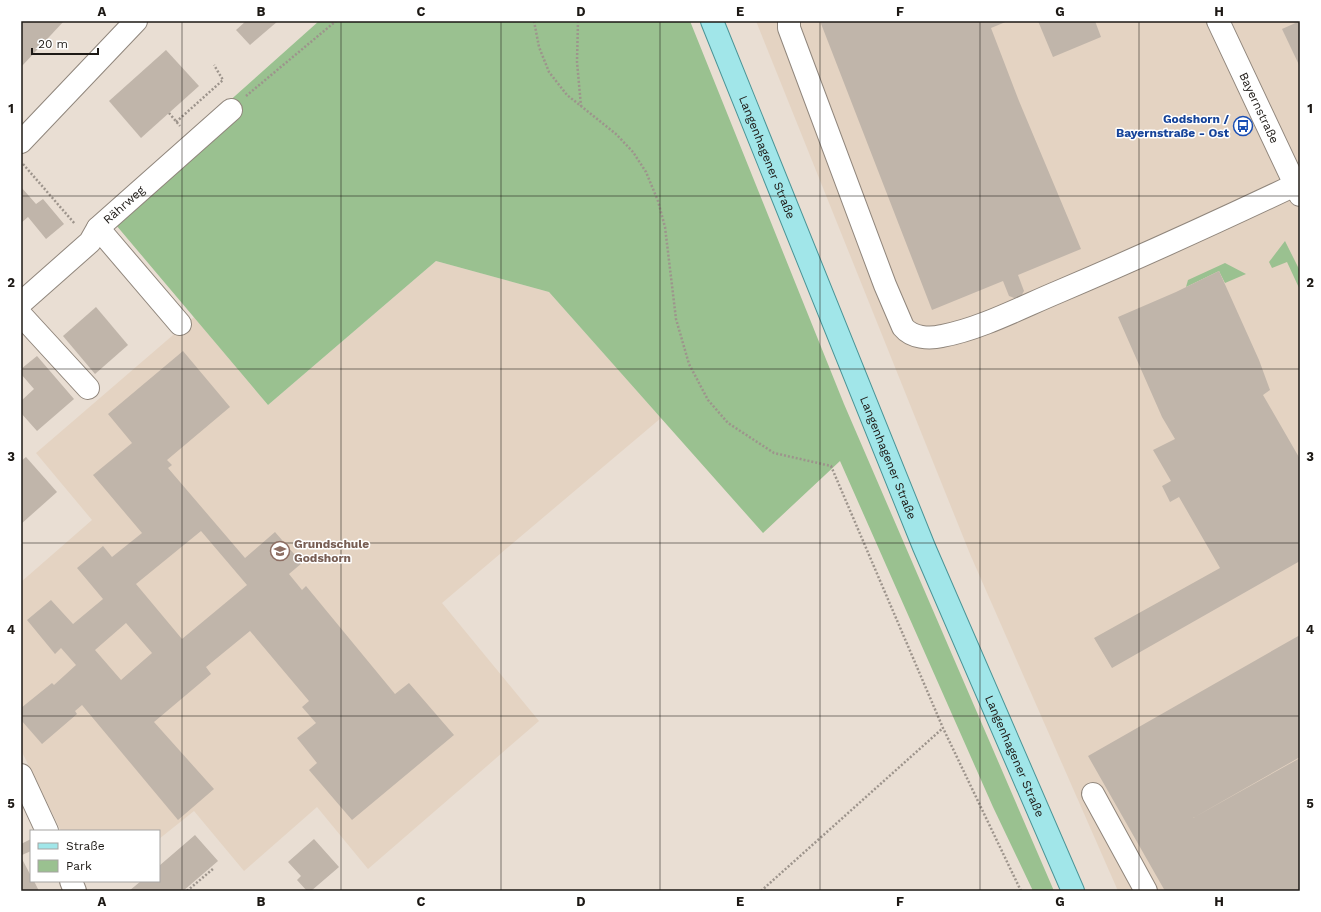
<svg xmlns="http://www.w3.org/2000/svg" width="1321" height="912" font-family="'Work Sans',sans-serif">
<rect width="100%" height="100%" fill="#e9ded3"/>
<g fill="#e4d3c2">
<path d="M756,21H1300V891H1118L970,554Z"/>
<path d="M436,261L549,292L661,418L442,603L539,721L368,869L317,807L244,871L194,811L159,839V831H61L21,750V582L92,520L36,453L194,317L268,405Z"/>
</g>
<g fill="#9ac190">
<path d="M319,21H690L844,404L1054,891H1033L993,807L840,461L763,533L549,292L436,261L268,405L105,212Z"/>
<path d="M1285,241L1300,271V290L1287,262L1272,268L1269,262Z"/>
<path d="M1225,263L1246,274L1225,283L1219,271L1186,287L1188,280Z"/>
</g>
<g fill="#c0b5aa" fill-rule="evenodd">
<path d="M21,21H64L21,67Z"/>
<path d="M246,21H278L250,45L236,30Z"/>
<path d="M820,21H1008L991,28L1019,101L1081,249L1018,275L1024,291L1019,300L1009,296L1003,281L932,310Z"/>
<path d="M1038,21H1095L1101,37L1053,57Z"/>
<path d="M1300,21V67L1282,29Z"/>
<path d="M166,50L199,86L141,138L109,101Z"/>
<path d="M21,187L36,204L43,199L64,224L46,239L28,217L21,223Z"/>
<path d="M1219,271L1259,360L1270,390L1263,395L1300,459V561L1112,668L1094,638L1220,568L1179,497L1170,502L1162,486L1171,481L1153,450L1175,439L1162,417L1118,317L1176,292Z"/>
<path d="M96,307L128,345L95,374L63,336Z"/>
<path d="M183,351L230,407L167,460L172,465L168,468L245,558L275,532L302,563L289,574L302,590L306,586L395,694L409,683L454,735L352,820L309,770L317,763L297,738L316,723L302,707L309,701L250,631L206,667L211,674L154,722L214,789L178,820L82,705L75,711L77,714L42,744L21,720V708L52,683L54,685L76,665L61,648L55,654L27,620L51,600L73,624L103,599L77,568L103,546L112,557L142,533L93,475L132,443L108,414ZM201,531L247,585L182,639L136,584ZM126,623L152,653L121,680L95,650Z"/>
<path d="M37,356L74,399L37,431L21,413V401L34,389L21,374V369Z"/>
<path d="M26,457L57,492L21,524V461Z"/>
<path d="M1300,635V757L1193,818L1300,758V891H1165L1088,756Z"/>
<path d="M195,835L218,861L183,891H129L141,881H159V866Z"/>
<path d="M31,839V851L22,855L21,844Z"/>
<path d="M314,839L339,867L311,891H307L297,880L301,876L288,862Z"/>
<path d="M21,857L31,876V881H34L39,891H21Z"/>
</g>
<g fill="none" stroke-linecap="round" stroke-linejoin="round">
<g stroke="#90867c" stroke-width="24">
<g id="minor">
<path d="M789,21V28L885,285L903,327C912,338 929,339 942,336C980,329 1022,307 1058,292C1138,258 1217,222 1295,185"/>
<path id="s1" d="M1218,21L1300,195"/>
<path d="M21,142L136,21"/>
<path d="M98,228L180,324"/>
<path id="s2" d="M21,303L90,242L98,228L231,110"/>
<path d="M21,315L88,388"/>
<path d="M21,775L47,831"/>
<path d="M1093,794L1146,891"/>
<path d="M71,881L75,891"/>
</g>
</g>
<g stroke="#4a9496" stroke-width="24">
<g id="major">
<path id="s3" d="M712,21L924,547L1073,891"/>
</g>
</g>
<g stroke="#9d948c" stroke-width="2.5" stroke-dasharray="2 2" stroke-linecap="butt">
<path d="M534,21L539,47L549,72L567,95L616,134L633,152L646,172L658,201L665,227L676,319L689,364L708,400L728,423L774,453L831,466L943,728L1021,891"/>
<path d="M578,21L577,62L581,106"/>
<path d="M246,96L336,21"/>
<path d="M169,113L180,126"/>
<path d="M176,122L223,80L214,65"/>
<path d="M23,164L75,224"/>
<path d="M187,891L214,868"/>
<path d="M761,891L943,728"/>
</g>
<use href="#minor" stroke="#fff" stroke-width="22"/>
<use href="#major" stroke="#a1e6e9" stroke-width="22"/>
</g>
<path fill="none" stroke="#1d1915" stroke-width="1" stroke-opacity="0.55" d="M182,21V891M341,21V891M501,21V891M660,21V891M820,21V891M980,21V891M1139,21V891M21,196H1300M21,369H1300M21,543H1300M21,716H1300"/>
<defs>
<g id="bus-ring" transform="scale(1)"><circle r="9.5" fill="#fff" stroke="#1a4fb4" stroke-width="1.5"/><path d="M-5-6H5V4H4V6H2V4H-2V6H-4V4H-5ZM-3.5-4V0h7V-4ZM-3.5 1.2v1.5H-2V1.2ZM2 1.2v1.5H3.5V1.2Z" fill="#1a4fb4"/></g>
<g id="school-ring" transform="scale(1)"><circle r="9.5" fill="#fff" stroke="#8d6e63" stroke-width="1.5"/><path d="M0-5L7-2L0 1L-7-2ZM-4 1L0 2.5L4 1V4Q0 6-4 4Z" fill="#8d6e63"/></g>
</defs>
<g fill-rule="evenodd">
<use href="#bus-ring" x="1243" y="126"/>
<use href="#school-ring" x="280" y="551"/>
</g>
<g text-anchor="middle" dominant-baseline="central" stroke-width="3" stroke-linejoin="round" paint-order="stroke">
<g font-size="12" fill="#1d1915" stroke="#fff">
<text stroke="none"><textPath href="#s1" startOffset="96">Bayernstraße</textPath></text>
<text stroke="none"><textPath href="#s3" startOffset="147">Langenhagener Straße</textPath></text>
<text stroke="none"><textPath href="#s2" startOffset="143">Rährweg</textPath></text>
<text stroke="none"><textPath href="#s3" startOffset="471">Langenhagener Straße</textPath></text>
<text stroke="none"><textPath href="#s3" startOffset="795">Langenhagener Straße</textPath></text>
</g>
<g font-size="12" font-weight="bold" fill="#164399" stroke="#fff" text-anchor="end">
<text x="1229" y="119">Godshorn /<tspan x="1229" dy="14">Bayernstraße - Ost</tspan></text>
</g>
<g font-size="12" font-weight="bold" fill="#785e54" stroke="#fff" text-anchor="start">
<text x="294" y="544">Grundschule<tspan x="294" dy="14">Godshorn</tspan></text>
</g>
</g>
<rect width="1321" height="912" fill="none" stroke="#ffffff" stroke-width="44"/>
<rect x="30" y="830" width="130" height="52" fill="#ffffff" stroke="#a5a3a1"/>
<rect x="38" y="843" width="20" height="6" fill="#a1e6e9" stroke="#a5a3a1"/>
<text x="66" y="850" font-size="12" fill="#1d1915">Straße</text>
<rect x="38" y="860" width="20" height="12" fill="#9ac190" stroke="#a5a3a1"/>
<text x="66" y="870" font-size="12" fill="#1d1915">Park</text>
<path d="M32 48v6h66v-6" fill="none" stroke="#1d1915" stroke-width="2"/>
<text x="38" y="48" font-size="12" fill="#1d1915" stroke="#ffffff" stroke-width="3" paint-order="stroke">20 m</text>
<rect x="22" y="22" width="1277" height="868" fill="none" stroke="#1d1915" stroke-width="1.5"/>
<g font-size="13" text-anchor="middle" font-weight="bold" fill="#1d1915">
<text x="102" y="16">A</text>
<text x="261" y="16">B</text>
<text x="421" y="16">C</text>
<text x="581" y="16">D</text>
<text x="740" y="16">E</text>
<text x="900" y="16">F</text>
<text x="1060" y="16">G</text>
<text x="1219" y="16">H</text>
<text x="11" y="113">1</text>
<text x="1310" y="113">1</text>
<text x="11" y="287">2</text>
<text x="1310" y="287">2</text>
<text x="11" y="461">3</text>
<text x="1310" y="461">3</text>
<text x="11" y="634">4</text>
<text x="1310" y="634">4</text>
<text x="11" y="808">5</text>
<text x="1310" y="808">5</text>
<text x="102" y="906">A</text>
<text x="261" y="906">B</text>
<text x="421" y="906">C</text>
<text x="581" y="906">D</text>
<text x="740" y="906">E</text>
<text x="900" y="906">F</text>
<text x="1060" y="906">G</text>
<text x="1219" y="906">H</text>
</g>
</svg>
